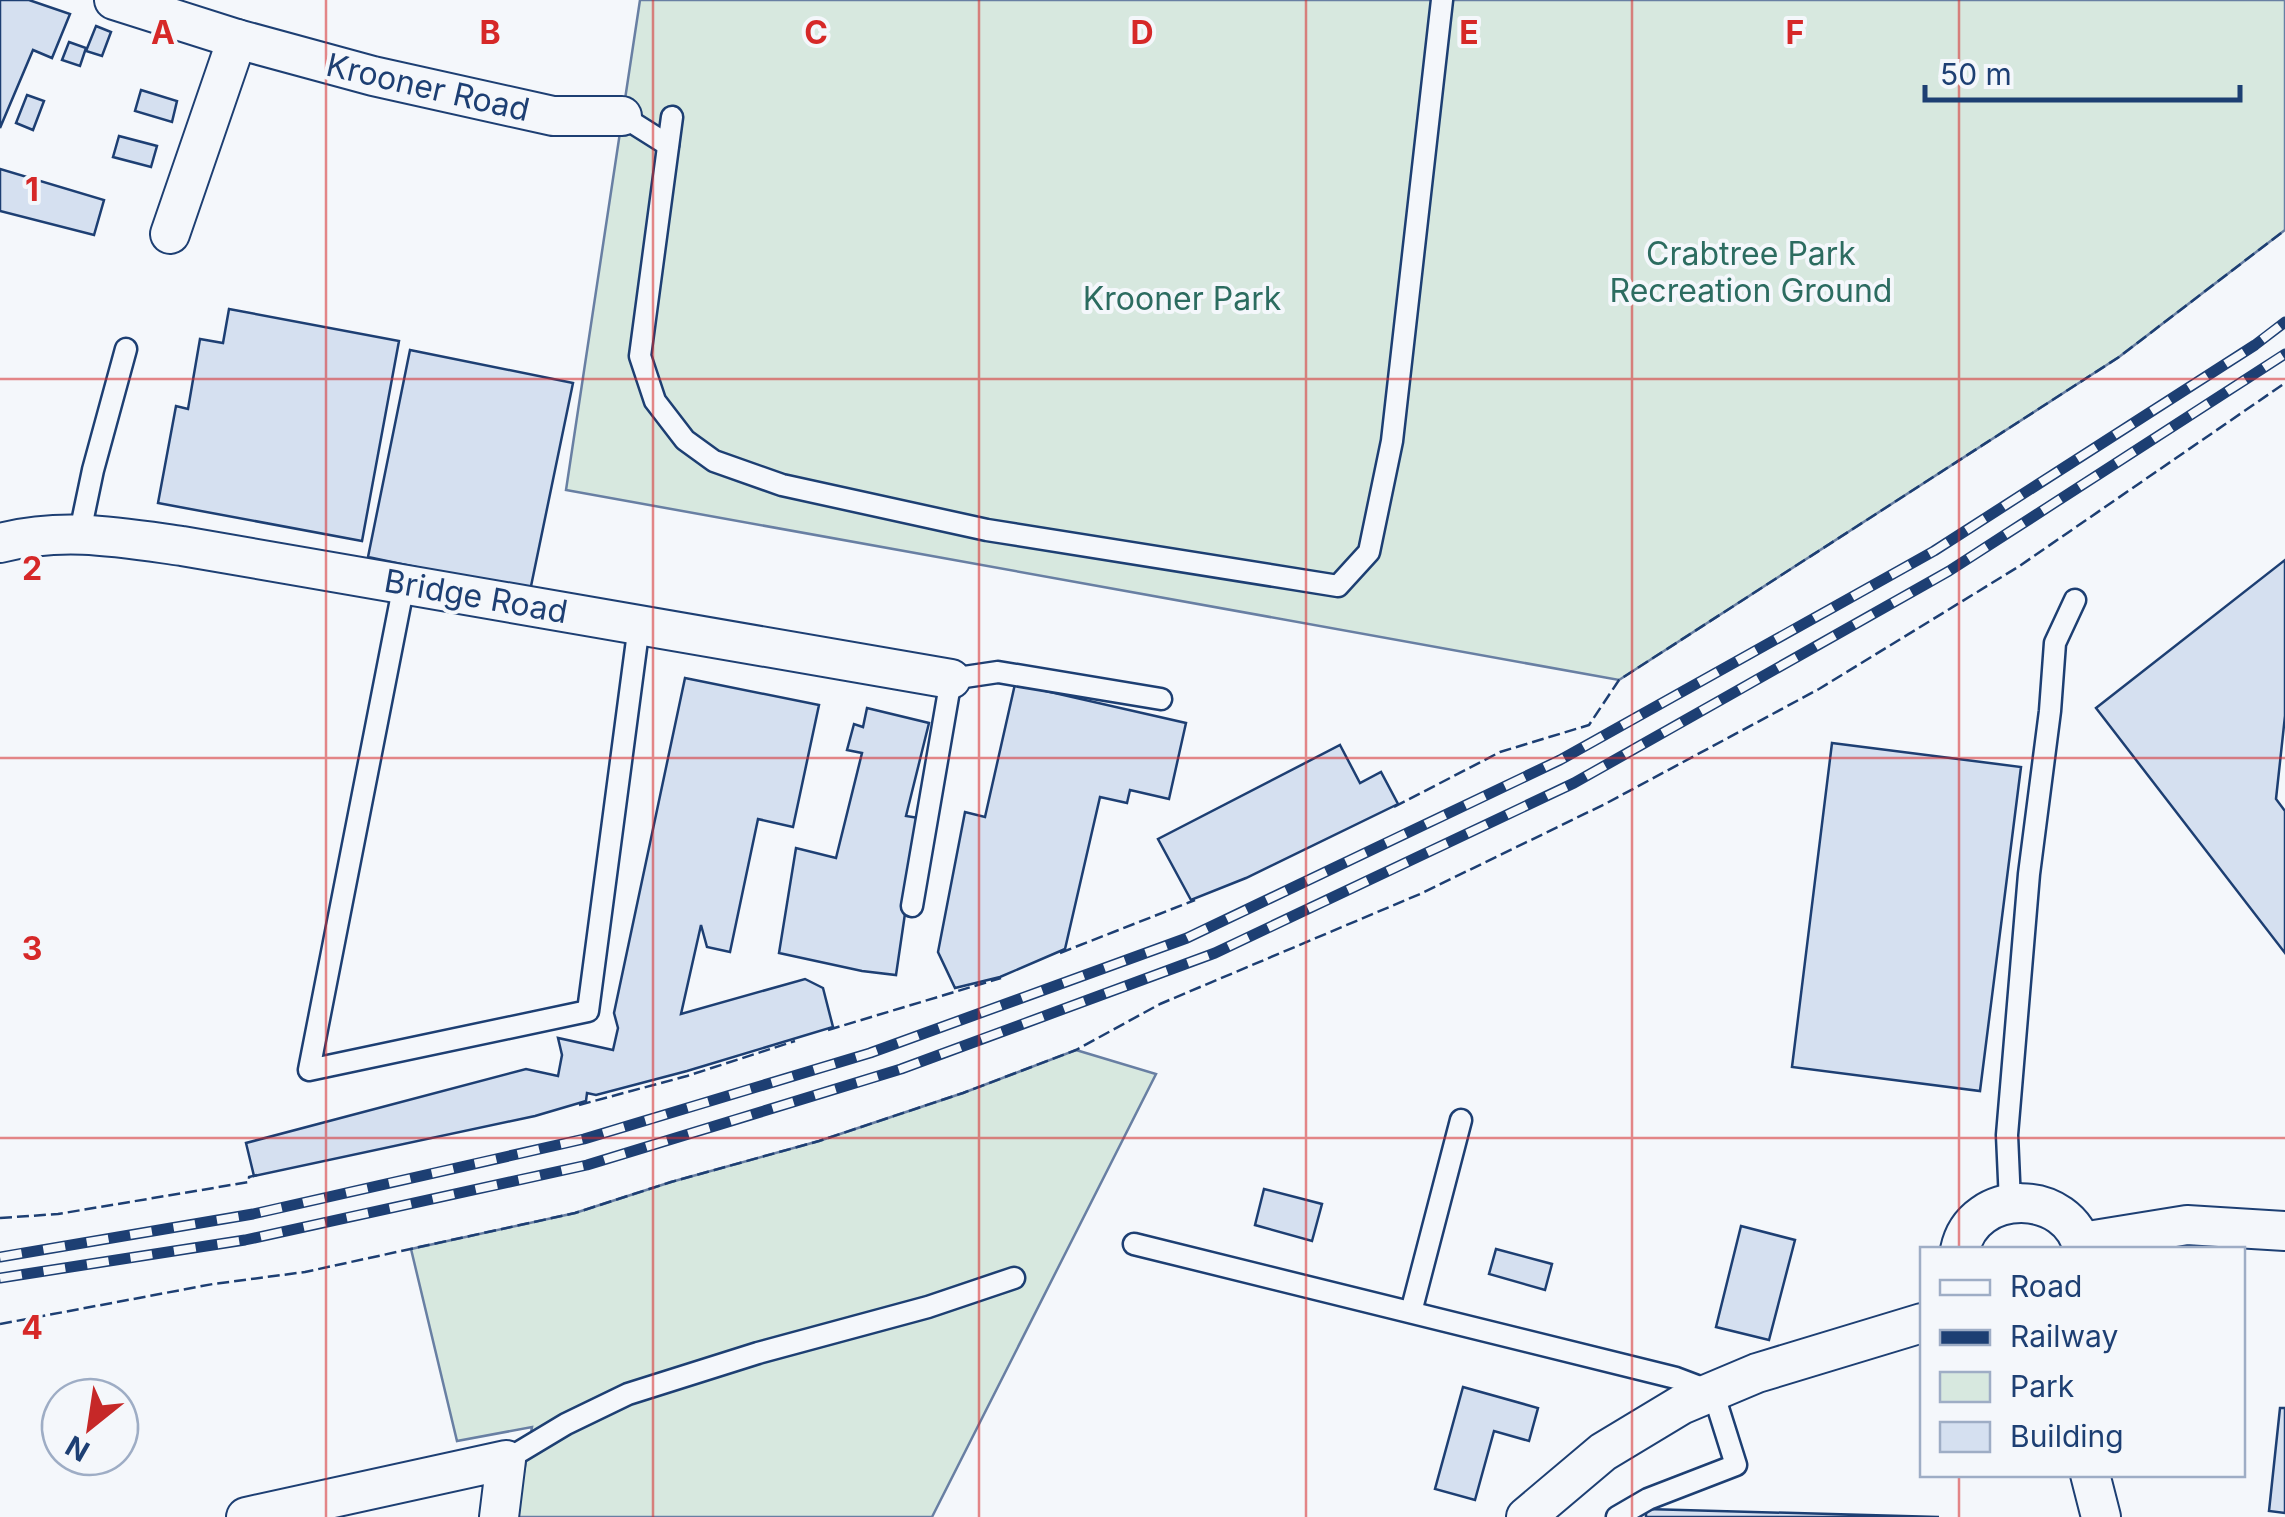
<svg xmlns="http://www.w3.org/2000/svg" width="2285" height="1517" font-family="Inter,sans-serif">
<rect width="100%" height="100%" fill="#f4f7fb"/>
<g fill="#d7e8df" stroke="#687fa3" stroke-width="2.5">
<path d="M640,0H2285V230L2119,357L1619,680L566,490Z"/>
<path d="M1076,1050L1156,1074L932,1517H516L532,1427L457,1441L411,1249L575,1213L671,1182L819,1141L963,1093Z"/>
</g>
<g fill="#d5e0f0" stroke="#1d3f73" stroke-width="2.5">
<path d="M0,0H29L70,14L52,58L33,50L0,128Z"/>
<path d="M96,26L111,32L102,56L86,51Z"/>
<path d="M69,42L86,48L80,66L62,60Z"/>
<path d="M141,90L177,101L172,122L135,111Z"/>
<path d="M27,95L44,101L33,130L16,123Z"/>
<path d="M119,136L157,146L151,167L113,157Z"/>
<path d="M0,169L104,200L94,235L0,211Z"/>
<path d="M229,309L399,341L362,541L158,503L176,406L188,409L200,339L223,343Z"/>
<path d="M410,350L573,383L530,591L368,557Z"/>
<path d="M2285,560V716L2276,799L2285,811V953L2096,708Z"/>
<path d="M685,678L819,705L793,827L758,819L730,952L707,947L701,925L681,1014L805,979L823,988L833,1027L687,1071L596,1095L587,1093L586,1101L535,1116L254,1176L246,1143L526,1069L558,1076L562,1055L558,1038L613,1050L618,1028L614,1013Z"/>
<path d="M1015,684L1186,723L1169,799L1130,790L1127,803L1100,797L1065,949L1000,977L955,988L938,952L965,812L985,817Z"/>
<path d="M867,708L929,723L906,816L919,818L896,975L862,971L779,953L796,848L836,858L862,753L847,750L854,724L863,727Z"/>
<path d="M1832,743L2021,767L1980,1091L1792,1067Z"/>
<path d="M1340,745L1360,783L1381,772L1398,804L1246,878L1191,900L1158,839Z"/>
<path d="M1264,1189L1322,1204L1312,1241L1255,1225Z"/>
<path d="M1741,1226L1795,1240L1769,1340L1716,1327Z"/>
<path d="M1496,1249L1552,1264L1545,1290L1489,1274Z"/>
<path d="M1463,1387L1538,1408L1529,1441L1494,1431L1475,1500L1435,1489Z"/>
<path d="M2280,1408H2285V1513L2269,1511Z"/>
<path d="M1646,1509L1939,1517H1646Z"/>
</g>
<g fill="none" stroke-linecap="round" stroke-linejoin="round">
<g stroke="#1d3f73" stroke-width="25">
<g id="service">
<path d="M622,116L668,145"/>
<path d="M672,117L640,356L655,401L685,440L714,461L782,485L987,530L1338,586L1369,552L1392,441L1442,0"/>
<path d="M80,532L93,470L126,349"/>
<path d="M404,584L309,1070L588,1011L639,625"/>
<path d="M912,906L951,679L998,672L1161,699"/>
<path d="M2010,1202L2007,1135L2029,874L2050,711L2055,643L2075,600"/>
<path d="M1134,1244L1676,1378L1713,1392L1736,1465L1648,1499L1617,1517"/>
<path d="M1411,1312L1461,1120"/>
<path d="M506,1460L566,1424L628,1394L758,1353L928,1307L1014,1278"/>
</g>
</g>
<g stroke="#1d3f73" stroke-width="42">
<g id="minor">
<path d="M114,0L237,39L373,76L553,116H622"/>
<path d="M170,234L237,39"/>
<path d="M0,543C64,527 117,537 182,546L951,679"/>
<path d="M2082,1242L2187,1225L2285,1231"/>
<path d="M1960,1250C1973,1187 2070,1188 2083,1250"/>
<path d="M2090,1474L2101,1517"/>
<path d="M246,1517L506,1460L499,1517"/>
<path d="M1526,1517L1603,1452L1681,1405L1757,1373L1922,1323"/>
</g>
</g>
<use href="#service" stroke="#f4f7fb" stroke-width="20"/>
<use href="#minor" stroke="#f4f7fb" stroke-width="38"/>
<g stroke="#1d3f73" stroke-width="11">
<g id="rail">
<path d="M0,1257L253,1214L584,1139L870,1053L1187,938L1560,760L1934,551L2255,345L2285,322"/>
<path d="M0,1278L245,1240L587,1165L901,1069L1215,953L1574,783L1949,571L2285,354"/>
</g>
</g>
<use href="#rail" stroke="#f4f7fb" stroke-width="8" stroke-dasharray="22" stroke-linecap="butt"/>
<g stroke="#1d3f73" stroke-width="2.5" stroke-dasharray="12 5" stroke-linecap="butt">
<path d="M1394,807L1500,752L1589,725L1619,680L2119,357L2285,230"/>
<path d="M1060,953L1195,900"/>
<path d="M828,1030L1001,978"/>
<path d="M579,1105L687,1076L795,1041"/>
<path d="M0,1218L58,1214L249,1182V1177L257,1175"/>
<path d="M0,1324L213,1284L305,1272L575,1213L671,1182L819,1141L963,1093L1076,1050L1160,1004L1420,894L1605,804L1819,689L2018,567L2285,383"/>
</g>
</g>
<path fill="none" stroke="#d62828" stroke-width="2.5" stroke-opacity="0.55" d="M326,0V1517M653,0V1517M979,0V1517M1306,0V1517M1632,0V1517M1959,0V1250M0,379H2285M0,758H2285M0,1138H2285M1959,1474V1517"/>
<g text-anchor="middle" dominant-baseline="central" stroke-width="8" stroke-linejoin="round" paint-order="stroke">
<g font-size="32" fill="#1d3f73" stroke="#f4f7fb">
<text transform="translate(428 87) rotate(13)">Krooner Road</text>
<text transform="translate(476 596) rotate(10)">Bridge Road</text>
</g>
<g font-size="32" fill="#2c6c60" stroke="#f4f7fb">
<text x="1751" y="253">Crabtree Park<tspan x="1751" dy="37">Recreation Ground</tspan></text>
<text x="1182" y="298">Krooner Park</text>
</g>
</g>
<g font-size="32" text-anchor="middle" font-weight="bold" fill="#d62828" stroke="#f4f7fb" stroke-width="8" stroke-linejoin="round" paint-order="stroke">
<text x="163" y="44">A</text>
<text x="490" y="44">B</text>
<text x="816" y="44">C</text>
<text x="1142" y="44">D</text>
<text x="1469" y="44">E</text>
<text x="1795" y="44">F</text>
<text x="32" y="201">1</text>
<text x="32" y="580">2</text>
<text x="32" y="960">3</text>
<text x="32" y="1339">4</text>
</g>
<rect x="1920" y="1247" width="325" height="230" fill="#f4f7fb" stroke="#9eadc5" stroke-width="2.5"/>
<rect x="1940" y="1280" width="50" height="15" fill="#f4f7fb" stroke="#9eadc5" stroke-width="2.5"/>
<text x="2010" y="1297" font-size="30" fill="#1d3f73">Road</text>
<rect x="1940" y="1330" width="50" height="15" fill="#1d3f73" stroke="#9eadc5" stroke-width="2.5"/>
<text x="2010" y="1347" font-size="30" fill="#1d3f73">Railway</text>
<rect x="1940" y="1372" width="50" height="30" fill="#d7e8df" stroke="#9eadc5" stroke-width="2.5"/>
<text x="2010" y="1397" font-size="30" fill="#1d3f73">Park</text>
<rect x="1940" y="1422" width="50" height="30" fill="#d5e0f0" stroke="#9eadc5" stroke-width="2.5"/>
<text x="2010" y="1447" font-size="30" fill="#1d3f73">Building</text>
<g transform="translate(90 1427) rotate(210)"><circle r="48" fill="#f4f7fb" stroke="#9eadc5" stroke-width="2.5"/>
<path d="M0-8L18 38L0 25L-18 38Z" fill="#c62828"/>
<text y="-15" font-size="28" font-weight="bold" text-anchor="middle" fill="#1d3f73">N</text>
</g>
<path d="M1925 85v15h315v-15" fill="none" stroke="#1d3f73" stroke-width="5"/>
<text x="1940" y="85" font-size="30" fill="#1d3f73" stroke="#f4f7fb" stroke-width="8" paint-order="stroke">50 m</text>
</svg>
